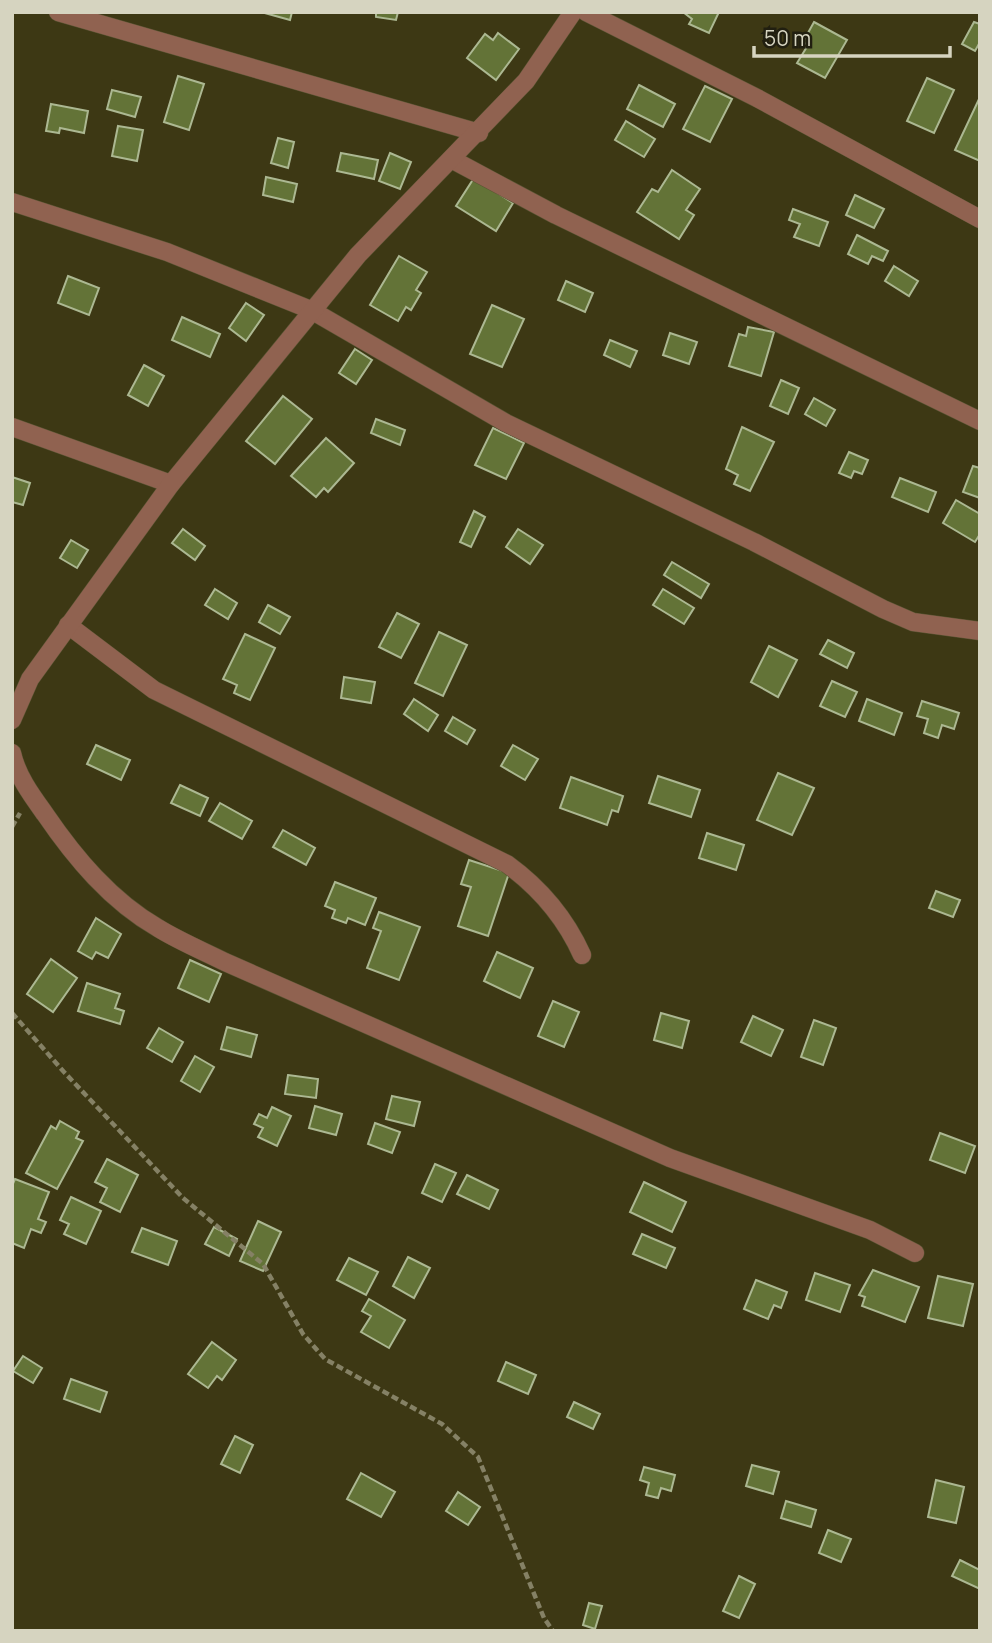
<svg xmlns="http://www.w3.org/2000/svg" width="992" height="1643" font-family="Manrope,sans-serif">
<rect width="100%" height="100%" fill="#3d3814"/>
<g fill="#637337" stroke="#acb892" stroke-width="2">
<path d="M261,12H292L290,20Z"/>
<path d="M376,12H398L396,20L376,17Z"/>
<path d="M683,12H719L709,33L689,24L692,19Z"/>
<path d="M814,22L847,40L825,78L797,63L808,45L803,42Z"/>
<path d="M974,22L980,24V42L975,51L962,44Z"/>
<path d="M498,33L519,49L496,80L467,58L485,34L493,40Z"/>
<path d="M178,76L204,84L189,130L164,122Z"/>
<path d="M927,78L954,90L934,133L907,121Z"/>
<path d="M639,85L675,104L663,127L627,109Z"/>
<path d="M705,86L732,99L710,142L683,129Z"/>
<path d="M112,90L141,97L135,117L107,109Z"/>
<path d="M980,97V161L955,150Z"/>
<path d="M51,104L88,111L84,133L60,128L59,133L46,131Z"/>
<path d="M626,121L655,139L644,157L615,140Z"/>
<path d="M118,126L143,130L137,161L112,156Z"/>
<path d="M278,138L294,142L288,168L271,163Z"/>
<path d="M341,153L378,160L374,179L337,171Z"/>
<path d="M390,153L411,162L400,189L379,181Z"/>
<path d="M672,170L700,189L686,210L694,215L679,239L637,212L652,189L658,192Z"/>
<path d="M266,177L297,184L293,202L263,195Z"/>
<path d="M474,178L513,203L496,231L456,206Z"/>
<path d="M855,195L884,209L874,228L846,215Z"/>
<path d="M793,209L828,222L819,246L794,237L800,224L789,220Z"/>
<path d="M857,235L888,251L883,261L872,256L868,264L848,254Z"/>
<path d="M399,256L427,272L416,290L421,293L411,310L406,307L398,321L370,305Z"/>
<path d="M894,266L918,281L909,296L885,281Z"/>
<path d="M68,276L99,288L89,315L58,303Z"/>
<path d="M566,281L593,293L585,312L558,300Z"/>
<path d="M246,303L264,315L246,341L229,328Z"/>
<path d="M492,305L524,319L502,367L470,354Z"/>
<path d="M182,317L220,334L210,357L172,340Z"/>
<path d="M748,327L774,332L761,376L729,366L739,334L746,336Z"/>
<path d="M670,333L697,342L689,364L663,355Z"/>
<path d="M610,340L637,351L630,367L604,355Z"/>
<path d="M355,349L372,360L356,384L339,373Z"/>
<path d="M144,365L164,376L148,406L128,395Z"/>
<path d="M781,380L799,388L788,414L770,406Z"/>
<path d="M283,396L312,419L275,464L246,441Z"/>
<path d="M814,398L835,410L826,426L805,414Z"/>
<path d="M376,419L405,430L400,445L371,433Z"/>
<path d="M742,427L774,442L750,491L734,484L738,475L726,469Z"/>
<path d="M493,428L524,443L506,479L475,465Z"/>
<path d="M326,438L354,463L328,492L324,488L316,497L291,476Z"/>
<path d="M849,452L868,460L862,474L854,471L851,478L839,473Z"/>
<path d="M973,466L980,468V498L963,492Z"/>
<path d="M12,477L30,483L23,505L12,502Z"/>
<path d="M900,478L936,492L928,512L892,497Z"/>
<path d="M956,500L980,514V534L975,542L943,523Z"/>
<path d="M474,511L485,517L471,547L460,542Z"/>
<path d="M183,529L205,546L195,560L172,543Z"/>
<path d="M518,529L543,545L530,564L506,547Z"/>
<path d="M71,540L88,550L77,568L60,558Z"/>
<path d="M672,562L709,584L701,598L664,575Z"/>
<path d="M215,589L237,603L228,619L205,605Z"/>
<path d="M663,589L694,608L684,624L653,605Z"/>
<path d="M268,605L290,617L280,634L259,622Z"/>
<path d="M397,613L419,624L401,658L379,647Z"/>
<path d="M439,632L467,645L443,696L415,683Z"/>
<path d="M245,634L275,648L250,700L234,693L237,685L223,679Z"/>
<path d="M828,640L854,653L847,668L820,654Z"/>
<path d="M769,646L797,660L778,697L751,682Z"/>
<path d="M344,677L375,682L371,703L341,698Z"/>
<path d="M832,681L857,692L845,717L820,706Z"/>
<path d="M414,699L438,715L428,731L404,714Z"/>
<path d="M867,699L902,713L894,735L859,721Z"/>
<path d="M922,701L959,713L954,729L942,725L938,738L924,733L928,719L917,716Z"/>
<path d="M453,717L475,730L467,744L445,731Z"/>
<path d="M96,745L130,760L121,780L87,764Z"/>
<path d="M513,745L538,759L525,780L501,766Z"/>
<path d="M778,773L814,788L792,835L757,820Z"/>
<path d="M658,776L700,790L691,817L649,803Z"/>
<path d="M571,777L623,796L618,812L612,810L607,825L560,808Z"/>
<path d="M180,785L208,798L200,816L171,803Z"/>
<path d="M220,803L252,821L242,839L209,821Z"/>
<path d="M283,830L315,848L306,865L273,847Z"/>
<path d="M707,833L744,845L736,870L699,858Z"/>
<path d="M469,860L509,873L488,936L458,926L471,887L461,884Z"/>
<path d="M335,882L376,898L365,925L348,918L346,923L332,918L335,910L325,906Z"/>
<path d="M936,891L960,900L953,917L929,908Z"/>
<path d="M379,912L420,927L399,980L367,968L381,931L373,928Z"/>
<path d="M96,918L121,934L108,958L96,952L92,959L78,951Z"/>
<path d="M497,952L533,968L520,998L484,981Z"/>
<path d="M51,959L77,978L53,1012L27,994Z"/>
<path d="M190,960L221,974L209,1002L178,988Z"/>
<path d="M87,983L120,994L115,1008L124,1011L120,1024L78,1011Z"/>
<path d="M553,1001L579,1012L564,1047L538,1036Z"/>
<path d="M661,1013L689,1021L682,1048L654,1040Z"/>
<path d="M753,1016L783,1030L771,1056L741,1042Z"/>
<path d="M814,1020L836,1028L823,1065L801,1057Z"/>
<path d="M227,1027L257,1035L251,1057L221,1049Z"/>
<path d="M159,1028L183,1042L172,1062L147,1048Z"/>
<path d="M195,1056L214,1067L200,1092L181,1081Z"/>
<path d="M288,1075L318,1079L316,1098L285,1094Z"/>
<path d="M392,1096L420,1102L414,1126L386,1119Z"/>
<path d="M315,1106L342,1114L336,1135L309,1128Z"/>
<path d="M272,1107L291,1116L277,1146L258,1137L263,1128L254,1124L259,1114L267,1118Z"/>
<path d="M60,1121L79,1132L76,1138L83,1141L57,1189L26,1173L51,1126L56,1129Z"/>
<path d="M375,1123L400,1132L392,1153L368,1144Z"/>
<path d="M940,1133L975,1146L965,1173L930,1160Z"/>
<path d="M107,1159L138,1175L120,1212L100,1202L107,1188L95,1182Z"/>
<path d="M435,1164L456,1173L442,1202L422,1193Z"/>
<path d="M467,1175L498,1190L489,1209L457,1194Z"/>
<path d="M15,1179L49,1192L38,1219L46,1222L41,1233L31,1229L24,1248L12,1243V1186Z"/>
<path d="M644,1182L686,1202L672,1232L630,1212Z"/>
<path d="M71,1197L101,1211L86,1244L64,1234L69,1224L60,1220Z"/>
<path d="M258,1221L281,1232L263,1271L240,1261Z"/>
<path d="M214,1227L237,1239L229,1256L205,1244Z"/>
<path d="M142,1228L177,1241L168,1265L132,1252Z"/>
<path d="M642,1234L675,1248L666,1268L633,1254Z"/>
<path d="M408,1257L430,1268L414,1298L393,1286Z"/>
<path d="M349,1258L378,1272L366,1295L337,1280Z"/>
<path d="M873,1270L919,1287L905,1322L862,1306L865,1297L859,1295Z"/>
<path d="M815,1273L850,1285L840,1312L806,1300Z"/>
<path d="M938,1276L973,1284L963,1326L928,1318Z"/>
<path d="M756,1280L787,1292L781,1308L774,1305L768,1319L744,1309Z"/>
<path d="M369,1299L405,1320L389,1348L361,1332L371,1316L362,1311Z"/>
<path d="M212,1342L236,1360L222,1380L217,1376L208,1388L188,1374Z"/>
<path d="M23,1356L42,1368L33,1383L13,1371Z"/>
<path d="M506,1362L536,1375L528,1394L498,1381Z"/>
<path d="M71,1379L107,1392L100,1412L64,1399Z"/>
<path d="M574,1402L600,1414L593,1429L567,1417Z"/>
<path d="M235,1436L253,1445L240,1473L221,1464Z"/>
<path d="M752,1465L779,1472L773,1494L746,1486Z"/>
<path d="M644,1467L675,1475L671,1491L661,1488L658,1498L646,1495L649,1483L640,1480Z"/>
<path d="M361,1473L395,1492L381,1517L347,1499Z"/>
<path d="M936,1480L964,1487L956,1523L928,1517Z"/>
<path d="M458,1492L480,1507L468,1525L446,1511Z"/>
<path d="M786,1501L816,1510L811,1527L781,1518Z"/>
<path d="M828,1530L851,1539L841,1562L819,1553Z"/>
<path d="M960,1560L980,1570V1589L952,1576Z"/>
<path d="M739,1576L755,1584L739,1618L723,1611Z"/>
<path d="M589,1603L602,1606L595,1629L583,1625Z"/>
</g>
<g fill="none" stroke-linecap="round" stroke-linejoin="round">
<g stroke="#595433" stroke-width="19">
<g id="minor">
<path d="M58,12L479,133"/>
<path d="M586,12L757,98L980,219"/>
<path d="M453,160L556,215L980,421"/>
<path d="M12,202L167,252L311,310L506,423L754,542L883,609L913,622L980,631"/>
<path d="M12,427L171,484"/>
<path d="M68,625L154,690L507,864C540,888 565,917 582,955"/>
<path d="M12,720L30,679L171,484L358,255L526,81L573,12"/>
<path d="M12,753C17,776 32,796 45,814C75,858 111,901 158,928C179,941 203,951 225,962L670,1158L870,1230L915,1253"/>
</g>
</g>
<g stroke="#858165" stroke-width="4.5" stroke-dasharray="7 3.5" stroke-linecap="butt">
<path d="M12,827L20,813"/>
<path d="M12,1013L64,1072L183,1198L263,1264L303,1334L325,1359L442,1424L478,1457L544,1618L553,1631"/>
</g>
<use href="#minor" stroke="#906250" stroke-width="18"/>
</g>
<rect width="992" height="1643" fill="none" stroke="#d6d4c0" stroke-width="28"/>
<path d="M754 46v10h196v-10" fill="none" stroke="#d6d4c0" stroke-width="3.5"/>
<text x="764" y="46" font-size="21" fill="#d6d4c0" stroke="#211f10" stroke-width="5" paint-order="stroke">50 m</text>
</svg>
